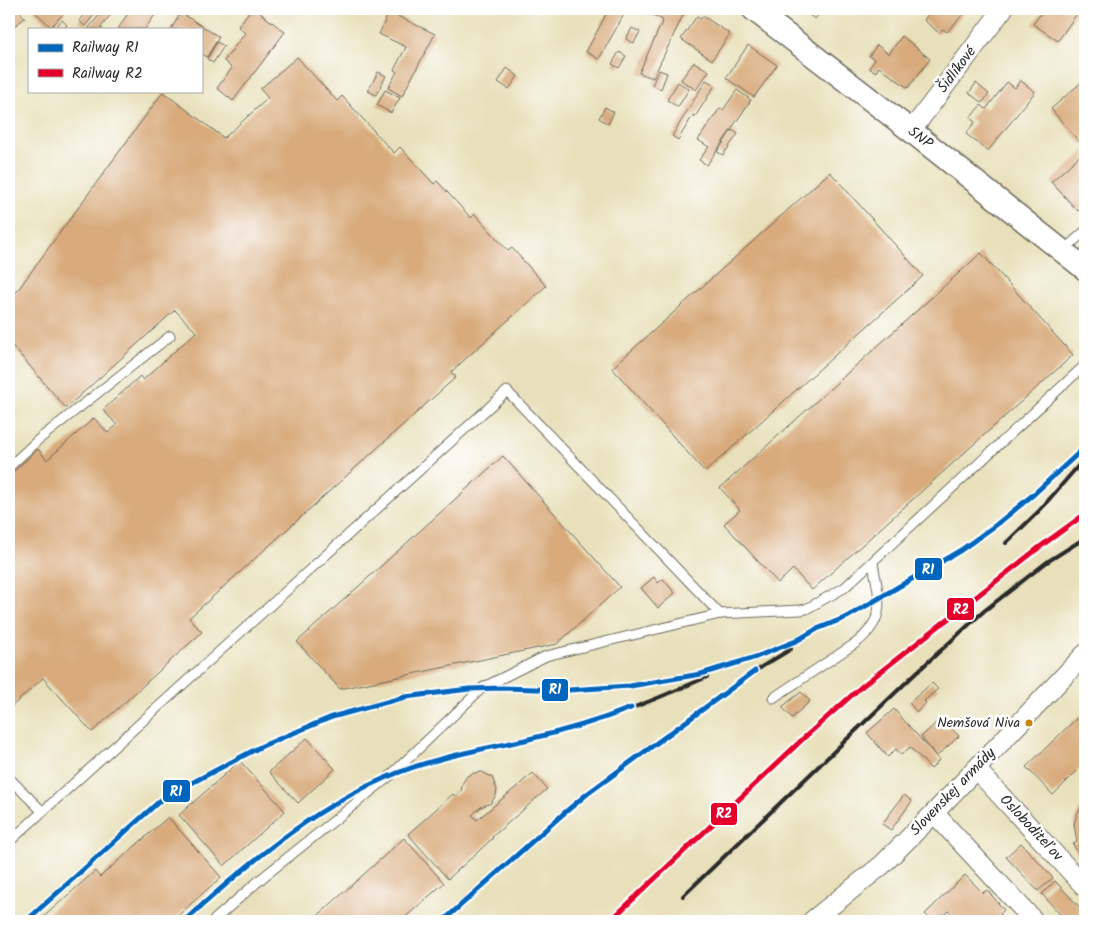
<svg xmlns="http://www.w3.org/2000/svg" width="1094" height="930" font-family="Kalam,sans-serif">
<rect width="100%" height="100%" fill="#fff"/>
<filter id="ink" filterUnits="userSpaceOnUse"><feTurbulence type="fractalNoise" baseFrequency=".02" numOctaves="2"/><feDisplacementMap in="SourceGraphic" scale="10" xChannelSelector="R" yChannelSelector="G"/><feConvolveMatrix kernelMatrix="1 2 1 2 8 2 1 2 1" color-interpolation-filters="sRGB"/></filter>
<filter id="wash" filterUnits="userSpaceOnUse"><feTurbulence type="fractalNoise" baseFrequency=".0096" numOctaves="4" result="noise"/><feDisplacementMap in="SourceGraphic" scale="20" xChannelSelector="R" yChannelSelector="G"/><feGaussianBlur stdDeviation="1.12" result="paint"/><feColorMatrix in="noise" values="0 0 0 0 0 0 0 0 0 0 0 0 0 0 0 0 0 1.4 0 .05"/><feComposite in="paint" operator="in"/></filter>
<g filter="url(#wash)">
<rect width="100%" height="100%" fill="#e8e0ba"/>
<g id="blocks">
<g fill="#d8aa7c">
<path d="M11,9H18L25,18L13,27L9,22V10Z"/>
<path d="M35,9H61L65,12L51,27L34,11Z"/>
<path d="M104,9H109L113,12L101,27L103,29H88Z"/>
<path d="M128,9H159L145,29H118L130,10Z"/>
<path d="M251,9L262,10L260,13L285,32L233,101L217,88L232,68L224,61L245,33L238,27Z"/>
<path d="M609,9H627L599,59L586,52Z"/>
<path d="M651,9H686L653,78L639,73L663,20L649,13Z"/>
<path d="M800,9H823L815,19Z"/>
<path d="M924,9H968L947,32L943,29L939,33L924,20L928,14Z"/>
<path d="M1044,9H1080L1058,41L1033,24Z"/>
<path d="M87,10L94,15L85,26L79,21Z"/>
<path d="M389,12L435,34L402,96L388,88L397,72L394,70L406,47L379,34Z"/>
<path d="M181,13L219,37L207,57L201,53V29H171Z"/>
<path d="M697,16L701,19L703,16L730,34L712,60L681,39Z"/>
<path d="M62,20L67,25L63,29H53Z"/>
<path d="M632,28L640,32L634,43L626,39Z"/>
<path d="M902,36L930,59L908,88L879,67L876,72L869,68L875,60L869,56L877,45L889,54Z"/>
<path d="M217,42L224,46L213,63L207,59Z"/>
<path d="M748,45L777,65L754,97L726,78Z"/>
<path d="M619,52L626,56L619,68L612,64Z"/>
<path d="M297,57L337,101L342,96L394,153L400,147L434,184L437,181L471,218L475,214L508,251L512,248L546,286L451,372L456,377L189,618L202,632L92,732L43,678L9,709V476L38,449L47,460L94,418L108,433L117,425L103,410L140,376L143,380L196,332L175,310L66,408L9,342V302L163,92L224,138L268,98L260,89Z"/>
<path d="M694,62L709,71L696,90L681,80Z"/>
<path d="M507,68L518,76L509,89L498,82Z"/>
<path d="M659,70L667,73L661,89L652,85Z"/>
<path d="M378,72L386,76L376,95L368,91Z"/>
<path d="M1085,79V140L1081,144L1051,109Z"/>
<path d="M706,80L715,85L695,117L693,115L678,140L672,136Z"/>
<path d="M1020,80L1035,92L988,151L966,134L975,122L970,118L981,105L986,109L1007,82L1015,88Z"/>
<path d="M678,82L689,89L678,107L667,100Z"/>
<path d="M976,83L989,94L982,103L969,93Z"/>
<path d="M385,90L400,98L391,113L377,105Z"/>
<path d="M737,90L751,100L707,165L699,160L709,147L698,140L720,108L723,110Z"/>
<path d="M605,107L614,112L608,124L599,118Z"/>
<path d="M732,130L738,134L723,155L717,152Z"/>
<path d="M1085,151V205L1078,211L1051,182Z"/>
<path d="M830,172L923,276L705,472L612,368Z"/>
<path d="M981,253L1073,355L812,590L793,569L778,583L724,524L740,510L720,488Z"/>
<path d="M503,456L620,587L557,644L340,689L297,642Z"/>
<path d="M654,577L658,583L663,579L675,593L658,608L641,588Z"/>
<path d="M932,683L938,689L924,701L926,703L917,712L909,703Z"/>
<path d="M801,692L810,701L792,718L782,707Z"/>
<path d="M894,709L939,760L931,769L910,747L901,755L896,749L888,757L867,733Z"/>
<path d="M1080,715L1085,721V763L1053,795L1026,767Z"/>
<path d="M937,722L944,730L949,726L959,736L937,756L921,737Z"/>
<path d="M307,738L335,769L298,803L269,772Z"/>
<path d="M240,761L285,811L224,866L179,815Z"/>
<path d="M482,772L492,777L497,790L496,795L491,803L481,807L472,815L477,820L533,773L547,789L492,837L493,838L448,879L408,834L453,794L455,796L461,791L463,782L467,776L474,773Z"/>
<path d="M904,795L912,801L891,830L882,824Z"/>
<path d="M1084,803H1085V860L1076,850L1073,844L1077,842L1074,824L1077,814Z"/>
<path d="M168,817L221,877L172,921H39L95,871L100,877Z"/>
<path d="M404,838L444,883L401,921H312Z"/>
<path d="M1021,843L1053,878L1038,891L1006,857Z"/>
<path d="M965,875L983,893L987,890L1004,910L1000,914L1006,921H958L949,911L938,921H932L925,914Z"/>
<path d="M1055,881L1085,913V921H1066L1042,894Z"/>
</g>
</g>
</g>
<g filter="url(#ink)">
<use href="#blocks" fill-opacity="0" stroke="#6d6a5d" stroke-width="1"/>
<g fill="none" stroke-linecap="round" stroke-linejoin="round">
<g stroke="#6d6a5d" stroke-width="11">
<g id="service">
<path d="M1063,251L1085,231"/>
<path d="M9,467L38,440L170,336"/>
<path d="M773,698L856,643C888,618 879,599 873,563"/>
<path d="M9,778L42,811"/>
<path d="M9,842L507,391L720,614L800,610L806,609L844,588L1085,365"/>
<path d="M213,921L262,878L390,776L482,688L546,656L720,614"/>
</g>
</g>
<g stroke="#6d6a5d" stroke-width="21">
<g id="minor">
<path d="M910,130L920,119L1003,9"/>
<path d="M976,769L1085,887"/>
<path d="M934,813L1034,921"/>
<path d="M812,921L882,865L934,813L1085,654"/>
</g>
</g>
<g stroke="#6d6a5d" stroke-width="25">
<path id="tertiary" d="M753,9L910,130L1085,269"/>
</g>
<use href="#service" stroke="#fff" stroke-width="9"/>
<use href="#minor" stroke="#fff" stroke-width="19"/>
<use href="#tertiary" stroke="#fff" stroke-width="22"/>
<g stroke="#2b2b2b" stroke-width="4">
<path d="M1006,543L1039,511L1085,458"/>
<path d="M831,713L879,671L1041,546L1085,514"/>
<path d="M683,896L917,672L984,611L1047,562L1085,538"/>
<path d="M26,921L163,798L262,746L332,717L405,697L469,689L502,688L569,690L630,686L701,674L756,657L796,641L817,629L847,617L961,550L996,525L1034,494L1085,447"/>
<path d="M184,921C244,868 304,813 379,780C439,754 503,746 565,730C614,717 661,697 707,677"/>
<path d="M443,921L563,814L587,794L709,703L763,666L791,649"/>
</g>
<g stroke="#fff" stroke-width="9">
<g id="rail-1">
<path d="M26,921L163,798L262,746L332,717L405,697L469,689L502,688L569,690L630,686L701,674L756,657L796,641L817,629L847,617L961,550L996,525L1034,494L1085,447"/>
<path d="M184,921C253,860 323,798 411,768C450,754 490,748 529,739C564,731 598,721 631,708"/>
<path d="M443,921L563,814L587,794L755,671"/>
</g>
</g>
<g stroke="#fff" stroke-width="9">
<path id="rail-2" d="M610,921L806,736L861,687L1041,546L1085,514"/>
</g>
<use href="#rail-1" stroke="#0065bd" stroke-width="5"/>
<use href="#rail-2" stroke="#e4002b" stroke-width="5"/>
</g>
</g>
<circle fill="#c4870b" stroke="#fff" stroke-width="2" cx="1029" cy="723" r="4.5"/>
<g text-anchor="middle" dominant-baseline="central" stroke-width="5" stroke-linejoin="round" paint-order="stroke">
<g font-size="14" fill="#2b2b2b" stroke="#fff" text-anchor="end">
<text x="1020" y="723">Nemšová Niva</text>
</g>
<g font-size="15" fill="#2b2b2b" stroke="#fff">
<text transform="translate(957 70) rotate(-53)">Šidlíkové</text>
<text transform="translate(920 138) rotate(38)">SNP</text>
<text transform="translate(953 792) rotate(-46)">Slovenskej armády</text>
<text transform="translate(1031 828) rotate(47)">Osloboditeľov</text>
</g>
</g>
<g stroke="#fff" stroke-width="2">
<rect x="914" y="557" width="29" height="24" rx="5" fill="#0065bd"/>
<rect x="946" y="597" width="29" height="24" rx="5" fill="#e4002b"/>
<rect x="541" y="678" width="28" height="24" rx="5" fill="#0065bd"/>
<rect x="162" y="779" width="29" height="24" rx="5" fill="#0065bd"/>
<rect x="710" y="802" width="28" height="24" rx="5" fill="#e4002b"/>
</g>
<g font-size="14" text-anchor="middle" font-weight="bold" fill="#fff">
<text x="928" y="574">R1</text>
<text x="961" y="614">R2</text>
<text x="555" y="694">R1</text>
<text x="176" y="796">R1</text>
<text x="724" y="818">R2</text>
</g>
<rect width="1094" height="930" fill="none" stroke="#fff" stroke-width="30"/>
<rect x="28" y="28" width="175" height="65" fill="#ffffff" stroke="#aaaaaa"/>
<rect x="38" y="44" width="25" height="8" fill="#0065bd" stroke="#aaaaaa"/>
<text x="72" y="52" font-size="15" fill="#2b2b2b">Railway R1</text>
<rect x="38" y="69" width="25" height="8" fill="#e4002b" stroke="#aaaaaa"/>
<text x="72" y="78" font-size="15" fill="#2b2b2b">Railway R2</text>
</svg>
